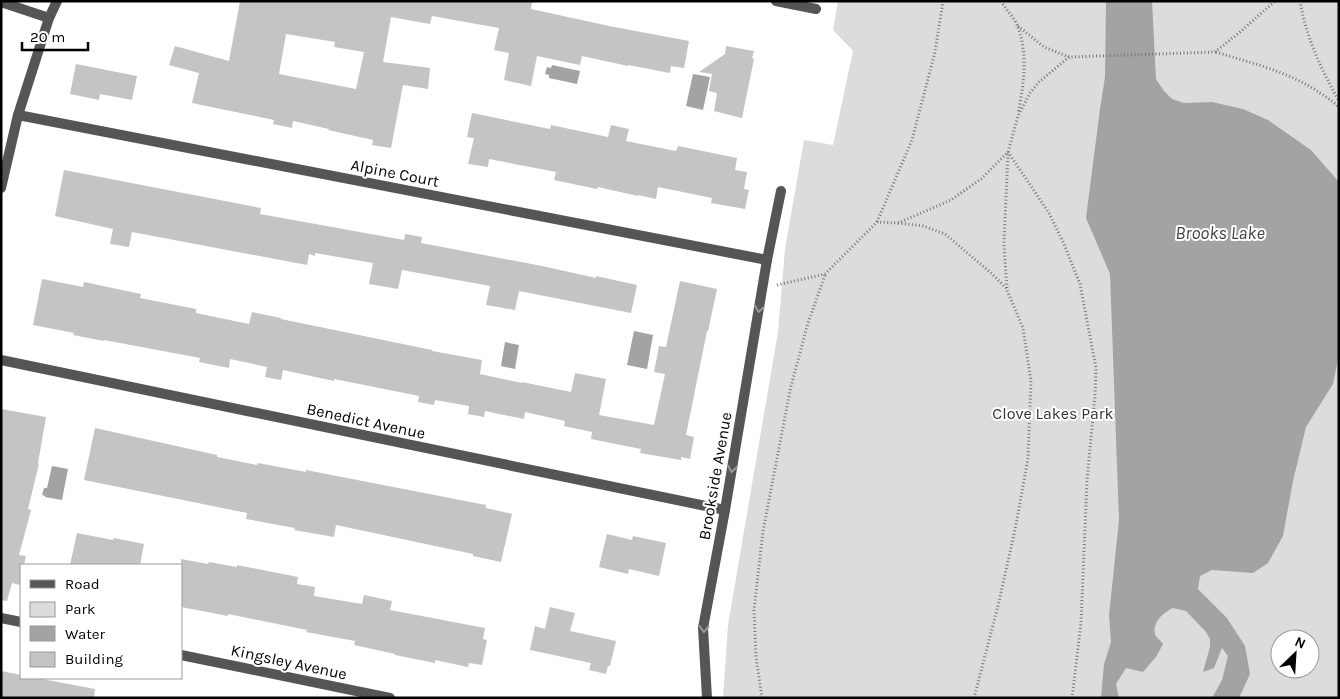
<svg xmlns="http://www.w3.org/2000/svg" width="1340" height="699" font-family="Karla,sans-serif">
<rect width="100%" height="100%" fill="#fff"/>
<path fill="#dcdcdc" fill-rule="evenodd" d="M838,1H1339V698H723L728,625L778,332L785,249L804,140L833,145L853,51L833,30ZM1280,639H1310V669H1280Z"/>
<g fill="#a3a3a3">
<path d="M1106,1H1152L1156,79L1164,91L1172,99L1184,103L1212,102L1243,109L1268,120L1311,150L1339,182V355L1333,384L1306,427L1293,481L1283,536L1268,563L1253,573L1212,570L1200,576L1198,589L1227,618L1245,646L1250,674L1239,698H1212L1222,680L1228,656L1222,648L1214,668L1203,672L1210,647V639L1206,632L1186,611L1173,608C1164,612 1152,622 1155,634C1156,637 1161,641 1163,644L1156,657L1143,672L1126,668L1116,684L1119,698H1101L1104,664L1111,642L1109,615L1119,520L1110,274L1086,218L1100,109L1105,77Z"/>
<path d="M552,65L580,71L577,84L549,78V75L545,74L547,67L551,68Z"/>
<path d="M693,74L710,77L703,110L686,106Z"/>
<path d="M634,331L653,335L647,369L627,365Z"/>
<path d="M505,342L519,345L515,369L501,366Z"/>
<path d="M52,466L68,469L62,500L45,497V496L42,495L44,488H47Z"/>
</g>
<g fill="#c4c4c4" fill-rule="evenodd">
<path d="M240,1H532L531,9L609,26L689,41L684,68L671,66L670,73L628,65V66L582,56L580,65L537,56L531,86L504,80L509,53L494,50L499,28L432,16L430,24L391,17L383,62L430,68L428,89L403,85L391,148L372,145L373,140L328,130L329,129L293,121L292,128L273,124L274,120L192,103L199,73L169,65L175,46L229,61ZM286,34L335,42L334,47L364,52L356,89L279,74Z"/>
<path d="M726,46L754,51L752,58L754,59L742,118L714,111L717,93L709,91L712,74L699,72L725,54Z"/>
<path d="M76,64L137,76L132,100L100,94L99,100L70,94Z"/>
<path d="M472,113L550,129L551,125L608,137L611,125L629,129L626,141L676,151L678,146L737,158L735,170L747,172L744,189L749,190L745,209L711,203L712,198L658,187L656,199L638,195V196L598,187L597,189L554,180L556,172L489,159L488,167L468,164L474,138L467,137Z"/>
<path d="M64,170L261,208L260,214L404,240L405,234L422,237L421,243L542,266L596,278V276L637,285L631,313L519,291L515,310L486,305L490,286L402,270L398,289L369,284L373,263L315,253V256L309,254L307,265L132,232L129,247L110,244L113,229L55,216Z"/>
<path d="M42,279L83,287L84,282L141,294L140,298L196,309V313L249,324L252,312L281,318V319L432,350V351L482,360L480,374L522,383V382L571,392L575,373L606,379L599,415L654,425L665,374L654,372L659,346L666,347L680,281L717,289L708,331H707L686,435L694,437L690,459L681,457V460L640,453L641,449L591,439L592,432L564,426L565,421L525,412L524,419L485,411L484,417L468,414L469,406L435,400L434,405L418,402L419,396L334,379V381L283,370L281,380L265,377L267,367L230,359L229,368L199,362L200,358L104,340V341L73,335L74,333L33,325Z"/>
<path d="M1,409L46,417L38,463L39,464L28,509L31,510L19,555L26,556L24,565H21L20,585L12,583L7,601L1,600Z"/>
<path d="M95,428L217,455V457L257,465L258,463L306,472V470L486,505V508L512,514L501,562L473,556V554L336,525L334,537L294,530L295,528L246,519L247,513L84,480Z"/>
<path d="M77,533L113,540L114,538L144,544L140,565H70Z"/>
<path d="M607,534L632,540L633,536L666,543L659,576L629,569L628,574L599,567Z"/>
<path d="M181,559L208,564L209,562L237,567V565L298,577L297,584L315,587L314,596L362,604L364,595L392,601L390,610L485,628L483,639L487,640L482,665L469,663L468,667L435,660V663L395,655V654L354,645L355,641L306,632L307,630L228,614V616L181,607Z"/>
<path d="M550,607L575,613L570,631L616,641L610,666H608L606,674L589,670L591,663L530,650L535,626L545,629Z"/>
<path d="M1,671L21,675V678H37L95,689L94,698H1Z"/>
</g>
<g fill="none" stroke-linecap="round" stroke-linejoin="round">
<g stroke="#777" stroke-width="3" stroke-dasharray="1 2.5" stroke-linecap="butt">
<path d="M1001,1C1006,10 1015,18 1018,27C1028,55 1024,85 1018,113"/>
<path d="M1300,1C1306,37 1321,69 1339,101"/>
<path d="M1018,26L1044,47L1069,57"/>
<path d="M1216,52C1251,63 1290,72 1320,93C1327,97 1333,102 1339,107"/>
<path d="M1008,152L1049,213L1064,244L1080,284L1096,368L1095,395L1087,481L1081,623L1072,698"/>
<path d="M877,222L912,140L935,52L943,1"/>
<path d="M898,223L923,226L945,234L990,272L1007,289"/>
<path d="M777,285L825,274L877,222L898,223L951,200L981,179L1008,152L1018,116L1030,93L1039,82L1069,57L1215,52L1240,32L1275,1"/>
<path d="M762,698L756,657L754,610L763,531L791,386L808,323L825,275"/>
<path d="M974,698L998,606L1016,525L1028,458L1031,381L1023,328L1007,290L1004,243L1008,153"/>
</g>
<g stroke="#555" stroke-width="10">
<path d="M776,1L816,9"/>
<path d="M1,2L49,18"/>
<path d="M18,115L767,260"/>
<path d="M1,360L725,510"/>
<path d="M1,618L21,622"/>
<path d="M181,655L390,698"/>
<path d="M707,698L703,628L725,510L767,260L781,191"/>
</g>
<path stroke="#555" stroke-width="10" d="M1,188L18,115L49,18L57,1"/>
</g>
<defs><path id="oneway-chevron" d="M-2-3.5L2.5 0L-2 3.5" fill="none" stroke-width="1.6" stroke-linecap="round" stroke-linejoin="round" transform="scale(1.25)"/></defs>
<g stroke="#999">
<use href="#oneway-chevron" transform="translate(759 309) rotate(99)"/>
<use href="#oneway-chevron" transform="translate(732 469) rotate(100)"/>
<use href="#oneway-chevron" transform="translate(704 629) rotate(93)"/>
</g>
<g text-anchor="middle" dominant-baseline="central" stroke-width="4" stroke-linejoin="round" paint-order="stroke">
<g font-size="16" fill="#000" stroke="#fff">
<text transform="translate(395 173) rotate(11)">Alpine Court</text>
<text transform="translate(366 421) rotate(12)">Benedict Avenue</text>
<text transform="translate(715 476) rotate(-80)">Brookside Avenue</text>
<text transform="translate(289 662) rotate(12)">Kingsley Avenue</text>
</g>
<g font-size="16" fill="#333" stroke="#fff">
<text x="1053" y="413">Clove Lakes Park</text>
</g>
<g font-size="18" font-style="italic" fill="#444" stroke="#fff">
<text x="1220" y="233">Brooks Lake</text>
</g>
</g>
<rect width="1340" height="699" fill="none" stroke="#000000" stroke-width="5"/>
<rect x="20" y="564" width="162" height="115" fill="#ffffff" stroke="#999999"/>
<rect x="30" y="580" width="25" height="8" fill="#555555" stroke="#999999"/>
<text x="65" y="589" font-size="15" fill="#000000">Road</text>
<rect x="30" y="602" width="25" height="15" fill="#dcdcdc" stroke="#999999"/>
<text x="65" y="614" font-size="15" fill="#000000">Park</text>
<rect x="30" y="626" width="25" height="15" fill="#a3a3a3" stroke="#999999"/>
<text x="65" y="639" font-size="15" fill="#000000">Water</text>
<rect x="30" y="652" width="25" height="15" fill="#c4c4c4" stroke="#999999"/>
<text x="65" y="664" font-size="15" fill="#000000">Building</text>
<g transform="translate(1295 654) rotate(25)"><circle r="24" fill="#ffffff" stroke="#999999"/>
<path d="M0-4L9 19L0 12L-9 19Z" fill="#000000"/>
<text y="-8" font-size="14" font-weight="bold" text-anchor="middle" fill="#000000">N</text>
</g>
<path d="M22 42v8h66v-8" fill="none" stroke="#000000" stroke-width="2.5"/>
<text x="30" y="42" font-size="15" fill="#000000" stroke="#ffffff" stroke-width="4" paint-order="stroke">20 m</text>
</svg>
